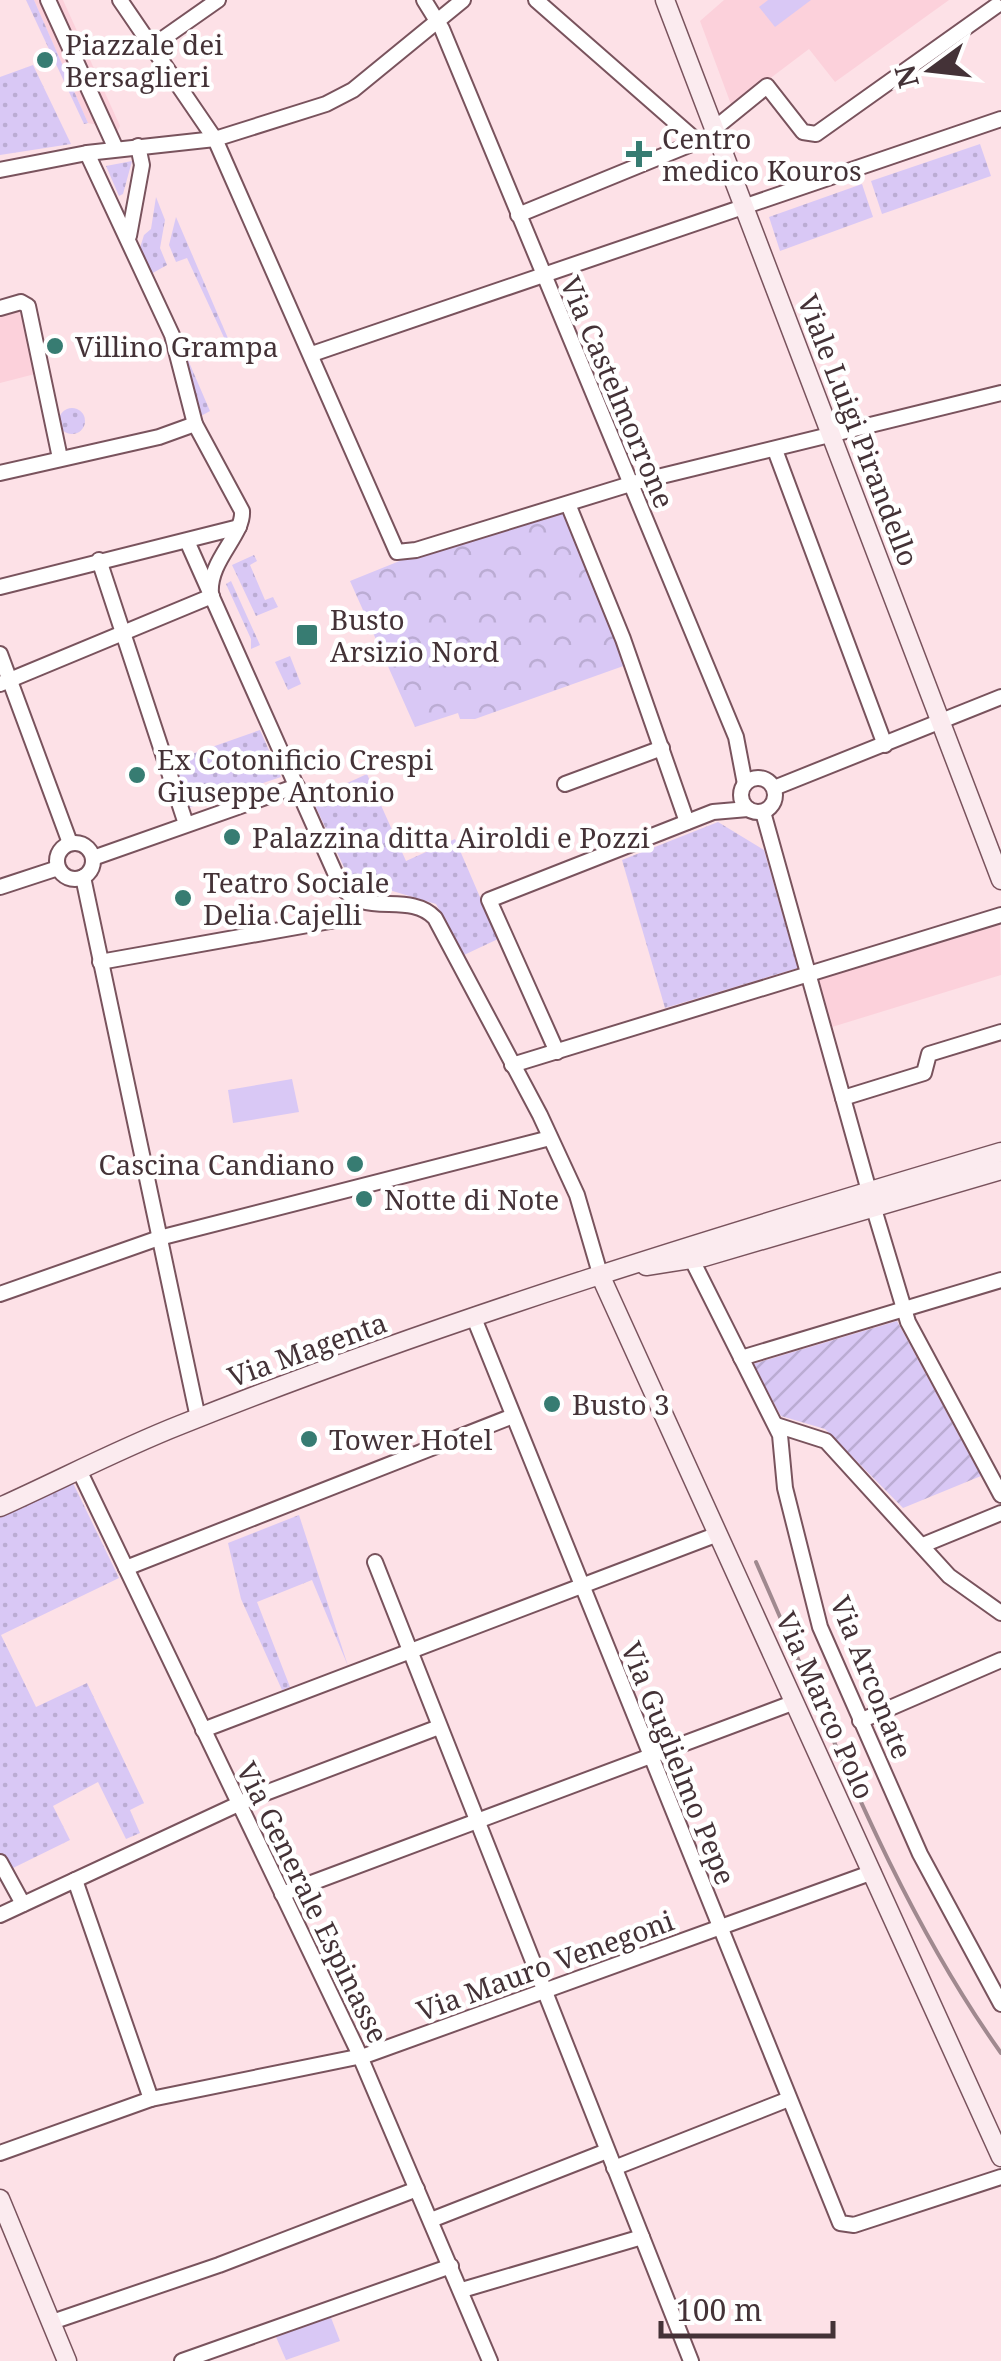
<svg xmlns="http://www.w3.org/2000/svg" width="1001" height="2361" font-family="'Noto Serif',serif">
<defs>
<pattern id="grass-dots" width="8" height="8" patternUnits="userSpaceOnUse" patternTransform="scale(2.5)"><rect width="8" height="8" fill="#d9c8f5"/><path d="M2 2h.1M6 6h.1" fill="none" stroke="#bbacd3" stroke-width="1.8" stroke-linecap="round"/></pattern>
<pattern id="forest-crowns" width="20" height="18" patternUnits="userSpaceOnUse" patternTransform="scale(2.5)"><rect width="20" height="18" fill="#d9c8f5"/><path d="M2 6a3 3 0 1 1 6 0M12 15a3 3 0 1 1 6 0" fill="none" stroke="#bbacd3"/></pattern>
<pattern id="garden-furrows" width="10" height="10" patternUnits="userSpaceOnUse" patternTransform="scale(2.5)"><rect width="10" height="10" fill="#d9c8f5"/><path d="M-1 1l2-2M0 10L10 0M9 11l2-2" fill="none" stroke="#bbacd3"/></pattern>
</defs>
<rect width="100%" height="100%" fill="#fde1e7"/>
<g fill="#fcd1db">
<path d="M34,0H63L120,126L115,136L111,128L88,123Z"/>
<path d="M724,0H949L835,82L809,49L732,107L700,21Z"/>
<path d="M21,310L35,374L0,383V315Z"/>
<path d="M1000,925L1001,975L832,1027L818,980Z"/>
</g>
<g fill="url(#grass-dots)">
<path d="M26,0H34L88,123L84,124Z"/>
<path d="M33,65L71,144L0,155V77Z"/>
<path d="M980,144L991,176L882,214L871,181Z"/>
<path d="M132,161L123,194L119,196L106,166Z"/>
<path d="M862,184L873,217L780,251L769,217Z"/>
<path d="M156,197L165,220L160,248L167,265L151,274L210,411L201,416L139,251L144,235L151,229Z"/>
<path d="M176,217L236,357L234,359L187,258L176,262L169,245Z"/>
<circle cx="72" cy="421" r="13"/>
<path d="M254,555L257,561L250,565L265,600L273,597L278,607L256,616L232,565Z"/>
<path d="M231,581L260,645L251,649V639L226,584Z"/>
<path d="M290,656L301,684L288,690L275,662Z"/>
<path d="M260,730L281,777L188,808L172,761Z"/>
<path d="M367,774L406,861L455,839L498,939L464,955L436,904L349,878L312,799Z"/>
<path d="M718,822L764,850L798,968L665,1008L622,860Z"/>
<path d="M73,1483L119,1578L1,1635L36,1707L87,1683L144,1803L130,1810L140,1833L126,1839L98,1782L53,1806L70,1840L9,1870L0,1857V1517Z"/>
<path d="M299,1515L348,1666L312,1580L257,1602L290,1687L282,1690L241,1599L228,1543Z"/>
</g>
<path fill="url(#forest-crowns)" d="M563,510L629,664L475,719H460L458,713L415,727L350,581L407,558Z"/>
<path fill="url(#garden-furrows)" d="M897,1321L981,1476L903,1508L825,1429L781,1416L753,1364Z"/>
<g fill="#d9c8f5">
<path d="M768,0H811L775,27L759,7Z"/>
<path d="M292,1079L299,1112L233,1123L228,1090Z"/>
<path d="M330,2315L340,2341L286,2360L276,2337Z"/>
</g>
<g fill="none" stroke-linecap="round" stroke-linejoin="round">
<g stroke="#79535d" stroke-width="18">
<g id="street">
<path d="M48,0L116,149"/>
<path d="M120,0L215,139L397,552L416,550L637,482L1001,393"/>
<path d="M424,0L442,29L736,737L745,784"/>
<path d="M536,0L698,142"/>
<path d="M151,47L218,0"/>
<path d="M714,129L767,86L803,132L816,134L996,6"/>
<path d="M87,153L172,335L195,424L242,511C244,535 208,561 211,594"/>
<path d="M0,170L87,153L215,139L326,104L353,90L463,0"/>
<path d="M518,215L716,134"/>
<path d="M129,236L142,165L138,146"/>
<path d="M0,308L21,302L28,306L60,458"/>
<path d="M312,354L1001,119"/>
<path d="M775,450L885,745"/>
<path d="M0,473L159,437L195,424"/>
<path d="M568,504L623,639L687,822"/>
<path d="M187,541L340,884C362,920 408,890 435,918L540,1115L577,1195L601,1277"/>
<path d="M99,560L186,824"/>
<path d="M0,587L239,527"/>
<path d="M0,654L70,843"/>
<path d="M0,684L212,596"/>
<circle cx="758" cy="795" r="17"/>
<path d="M565,784L662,748"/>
<path d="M774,788L1001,697"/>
<path d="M763,812L869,1191"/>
<circle cx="75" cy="861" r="18"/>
<path d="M93,858L297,786"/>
<path d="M83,877L198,1418"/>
<path d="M0,887L58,868"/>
<path d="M100,962L347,918L359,901"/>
<path d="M557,1052L489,900L713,812L748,809"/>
<path d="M512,1065L1001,915"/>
<path d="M843,1098L924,1073L929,1054L1001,1032"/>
<path d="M874,1209L908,1322L1001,1495"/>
<path d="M688,1252L780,1435L785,1488L820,1627L920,1854L1001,2004"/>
<path d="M0,1294L159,1238L550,1138"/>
<path d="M474,1318L840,2223L854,2225L1001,2177"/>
<path d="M741,1358L1001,1280"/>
<path d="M776,1425L826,1441L949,1576L1001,1613"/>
<path d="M79,1470L356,2047L490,2361"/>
<path d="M923,1545L1001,1513"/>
<path d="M375,1562L691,2361"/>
<path d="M126,1568L513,1416"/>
<path d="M860,1721L1001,1660"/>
<path d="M203,1730L718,1534"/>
<path d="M0,1862L23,1904"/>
<path d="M75,1880L151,2099"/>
<path d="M282,1894L795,1702"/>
<path d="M0,1915L247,1800L439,1727"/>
<path d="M0,2153L151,2099L367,2055L873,1872"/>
<path d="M614,2168L789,2099"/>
<path d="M431,2220L607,2151"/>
<path d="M462,2290L642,2237"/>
<path d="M52,2322L219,2265L417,2189"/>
<path d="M182,2361L451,2266"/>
</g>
</g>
<g stroke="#79535d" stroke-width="21">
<g id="secondary">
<path d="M665,0L1001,880"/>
<path d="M646,1266L704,1257L1001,1170"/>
<path d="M601,1277L1001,2157"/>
<path d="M0,1507C60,1480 119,1449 180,1425C448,1318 724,1234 1001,1152"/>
<path d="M0,2199L67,2361"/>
</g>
</g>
<use href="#street" stroke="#fff" stroke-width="14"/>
<use href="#secondary" stroke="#fbebef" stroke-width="18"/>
<path stroke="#a0898f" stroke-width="4" d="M756,1562C830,1729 895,1904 1001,2053"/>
</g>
<g fill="#377c72" stroke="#fff" stroke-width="4">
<circle cx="45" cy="60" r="10"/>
<path d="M634 139h10v10h10v10h-10v10h-10v-10h-10v-10h10z"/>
<circle cx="55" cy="346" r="10"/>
<rect x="295" y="623" width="24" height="24" rx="5"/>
<circle cx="137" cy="775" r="10"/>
<circle cx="232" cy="837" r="10"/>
<circle cx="183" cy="898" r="10"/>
<circle cx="355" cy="1164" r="10"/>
<circle cx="364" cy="1199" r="10"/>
<circle cx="552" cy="1404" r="10"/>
<circle cx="309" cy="1439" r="10"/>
</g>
<g text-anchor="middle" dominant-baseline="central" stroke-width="9" stroke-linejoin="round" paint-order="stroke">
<g font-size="28" fill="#443237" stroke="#fff" text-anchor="start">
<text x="65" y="44">Piazzale dei<tspan x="65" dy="32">Bersaglieri</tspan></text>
<text x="662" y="138">Centro<tspan x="662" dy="32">medico Kouros</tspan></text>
<text x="75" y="346">Villino Grampa</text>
<text x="330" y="619">Busto<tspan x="330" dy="32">Arsizio Nord</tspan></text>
<text x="157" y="759">Ex Cotonificio Crespi<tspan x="157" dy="32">Giuseppe Antonio</tspan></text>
<text x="252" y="837">Palazzina ditta Airoldi e Pozzi</text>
<text x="203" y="882">Teatro Sociale<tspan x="203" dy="32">Delia Cajelli</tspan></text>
<text x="335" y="1164" text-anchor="end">Cascina Candiano</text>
<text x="384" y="1199">Notte di Note</text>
<text x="572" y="1404">Busto 3</text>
<text x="329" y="1439">Tower Hotel</text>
</g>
<g font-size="28" fill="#443237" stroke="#fff">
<text transform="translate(618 392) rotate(67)">Via Castelmorrone</text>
<text transform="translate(859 430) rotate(69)">Viale Luigi Pirandello</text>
<text transform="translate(307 1349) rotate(-20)">Via Magenta</text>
<text transform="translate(872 1677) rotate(68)">Via Arconate</text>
<text transform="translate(826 1705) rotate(66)">Via Marco Polo</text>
<text transform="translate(679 1763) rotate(68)">Via Guglielmo Pepe</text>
<text transform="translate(313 1902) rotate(64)">Via Generale Espinasse</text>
<text transform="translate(545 1965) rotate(-20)">Via Mauro Venegoni</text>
</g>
</g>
<g transform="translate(931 70) rotate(255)" stroke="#ffffff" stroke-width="8" paint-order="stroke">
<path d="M0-8L18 38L0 25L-18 38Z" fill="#443237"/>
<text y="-15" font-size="28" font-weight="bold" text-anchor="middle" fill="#443237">N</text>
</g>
<path d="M661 2321v15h172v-15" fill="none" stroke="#443237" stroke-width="5"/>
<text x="676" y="2321" font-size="30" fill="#443237" stroke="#ffffff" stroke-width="8" paint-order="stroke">100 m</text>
</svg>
